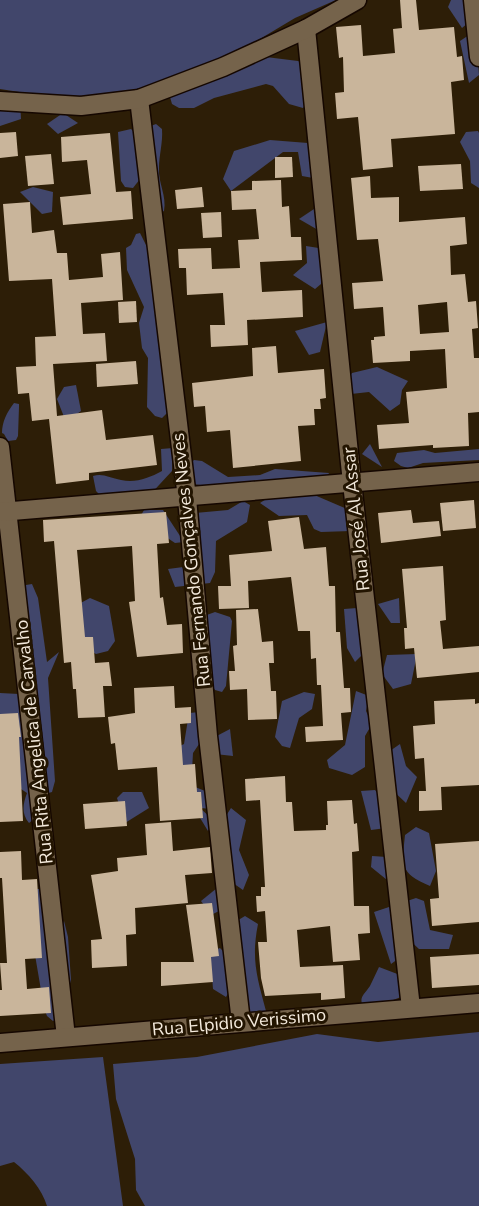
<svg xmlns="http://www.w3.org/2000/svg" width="479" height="1206" font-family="'Nunito Sans',sans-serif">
<rect width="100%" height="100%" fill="#2d1e07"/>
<g fill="#41466b">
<path d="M0,0H336L295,18L220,63L119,96L58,98L0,89Z"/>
<path d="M451,0H470L474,18L462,28L448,7Z"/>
<path d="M469,35L477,50L479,75L469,83L460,41Z"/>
<path d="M266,57L298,61L305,64L311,96L303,108L289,104L273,86L266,84L214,98L194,108H179L172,104L170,97L250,60Z"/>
<path d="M0,94L20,100L21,119L0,126Z"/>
<path d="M63,113L78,123L58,134L47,124Z"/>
<path d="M156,124L162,129C163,143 159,155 159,168C158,183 167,196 164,211L158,214L148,127Z"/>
<path d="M131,129L136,134L140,179L133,188L125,187L121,181L118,132Z"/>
<path d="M478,131L479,133V188L471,183L470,161L460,142L466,132Z"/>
<path d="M270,140L308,143L315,148L313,178L302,176L298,152H283L231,191L223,179L234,151Z"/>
<path d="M33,187L53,192L52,212L42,214L20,192Z"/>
<path d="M314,209L318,230L299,219Z"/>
<path d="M140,233L152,257L163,343V379L173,395L174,406L162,418L155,416L147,407L148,358L142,348L139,323L144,307L127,270L126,248L131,245L136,234Z"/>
<path d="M306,246L325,249L321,284L315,289L293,275L307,263Z"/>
<path d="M327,322L320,352L309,355L295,331Z"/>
<path d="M377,367L408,381L402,390L400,404L390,411L369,392L351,394L346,381L352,373Z"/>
<path d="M76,385L81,411L66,422L57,399L64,387Z"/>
<path d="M14,403L19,404V407L18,436L16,440L8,441L4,434L2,433C2,422 7,412 14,403Z"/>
<path d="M370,444L382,467L362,454Z"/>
<path d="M173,448L172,471L147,498L102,497L96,491L93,476C103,473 110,478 121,480C136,483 149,478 162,471L161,449Z"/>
<path d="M479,449V460L423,463L408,468L401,466L394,461L397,453L424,450L435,453Z"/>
<path d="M194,460L202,461L228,477L260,475L275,469L329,473L325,480L208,486L193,484L185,469Z"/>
<path d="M274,494H312L347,509L351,531L321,532L314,529L307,515L279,516L260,503Z"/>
<path d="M243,501L250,505L247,522L216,541L215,572L210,583L175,587L168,569L191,566L195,513L228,510Z"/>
<path d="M144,510H163L184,542L175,543L142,521L140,517Z"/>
<path d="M32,584L38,598L47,662L59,652L48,678L55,781L52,792L45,794L35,818L29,823C21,813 23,804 27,793L21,789L11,715L0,714V693L19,694L20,586Z"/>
<path d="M90,598L109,606L115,641L108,651L96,654L82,646L75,606Z"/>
<path d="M399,598L400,623H391L378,604Z"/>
<path d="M357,608L365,652L355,662L347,648L344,609Z"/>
<path d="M215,612L230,617L232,621L226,686L222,692L215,690L208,680L204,616Z"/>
<path d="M417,654L411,684L393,689L382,674L387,655Z"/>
<path d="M356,691L369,696L366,711L372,724L365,736V767L352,775L329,768L327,760L345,745Z"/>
<path d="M304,692L315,694L312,709L299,718L290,748L282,746L275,737L282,701Z"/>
<path d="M200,712L205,735L193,753L192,771L177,773L169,751L184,744L189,713Z"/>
<path d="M230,729L233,756L215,754L211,739Z"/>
<path d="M400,744L406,766L417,777L406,803L389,787L387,753Z"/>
<path d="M195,787L213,794L212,809L200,808L213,820L208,831L188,798Z"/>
<path d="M375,790L387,805L386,828L371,830L361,791Z"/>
<path d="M123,792H142L149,808L125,823L117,798Z"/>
<path d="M231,808L246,820L239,850L249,875L243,890L230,881L224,819Z"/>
<path d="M416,827L429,833L436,871L430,886C399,873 402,865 405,835Z"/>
<path d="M372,856L387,857L392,884L371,867Z"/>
<path d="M217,888L227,907L211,915L201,901Z"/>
<path d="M34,889H41L61,929L64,921L68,937L71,980L61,1018L53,1021L47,1016L44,1008L34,949Z"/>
<path d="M416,898L424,901L430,930L453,935L449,949H419L404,935L402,956L391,964L374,912Z"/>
<path d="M245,916L258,924C251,959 257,977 266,1011L260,1015H252L242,1006L235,922Z"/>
<path d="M220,948C232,960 235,983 226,997L213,989L210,952Z"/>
<path d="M379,967L400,975L401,997L370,1009L364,1008C358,997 364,995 370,986C373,980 376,973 379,967Z"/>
<path d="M479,1032V1206H145L136,1190L135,1159L116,1099L113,1064L197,1057L317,1034L378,1042Z"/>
<path d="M103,1057L123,1206H47C42,1189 28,1173 14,1162L0,1166V1064Z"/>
</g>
<g fill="#c9b59b" fill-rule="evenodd">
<path d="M400,0H416L419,30L454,27L457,57L462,56L464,80L451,82L455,134L391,139L393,167L363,170L358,117L337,119L335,93L344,92L343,57L339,58L336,27L361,25L363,56L395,53L393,29L402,28Z"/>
<path d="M16,132L18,156L0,158V133Z"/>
<path d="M110,133L116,192L131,191L133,219L63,225L60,197L91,194L87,160L62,162L61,137Z"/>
<path d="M51,154L54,184L28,186L25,156Z"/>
<path d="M275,157H292L293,177L275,178Z"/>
<path d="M461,164L463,189L420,191L418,166Z"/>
<path d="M370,176L371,198L399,197V222L465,217L467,244L450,246L451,275L465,274L468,302L476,301L478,328L472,329L474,358H479V412L468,413L469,446L433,448V445L379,449L377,425L409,423L406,392L447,388L445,349L410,351V361L373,363L371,340H374V337L385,336L383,307L354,309L352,283L383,281L378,239L357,240L351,178ZM447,302L449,332L420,334L418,305Z"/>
<path d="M281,180L282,207L289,206L291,237H301L302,260L260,262L262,292L302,290L303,317L247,320L248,345L211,347L210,325H225L223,293L187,295L186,268H179L178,249L211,248L212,269L240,268L238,240L259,239L256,209L232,210L231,191L252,190V181Z"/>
<path d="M202,187L204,207L177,209L175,190Z"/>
<path d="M30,202L32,233L54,230L57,253H67L69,280L103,277L101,254L120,252L123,300L81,303L83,334L105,333L107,361L53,364L57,416L102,410L106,440L153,435L157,465L89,473V480L56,484L49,419L32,421L29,393L18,394L16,367L36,366L35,337L56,336L52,279L9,281L3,204Z"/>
<path d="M221,212L222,237L203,238L201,213Z"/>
<path d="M136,301L137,322L119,323L118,302Z"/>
<path d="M276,346L278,373L324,369L326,398L320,399L321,409H314L315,425L298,426L301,461L233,468L230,430L207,432L205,406L194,407L192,383L253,376L252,348Z"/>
<path d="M136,361L138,384L97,387L96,364Z"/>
<path d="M474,500L476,528L443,531L440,503Z"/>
<path d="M411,510L413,523L439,521L441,536L381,543L378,513Z"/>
<path d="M166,512L169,543L157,544L160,598L163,597L167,625L182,624L183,653L137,657L129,602L135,601L132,546L77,550L85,637H93L95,663L109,662L112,686H103L105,717L78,718L76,689H73L71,662L64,663L54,541L44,542L43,520Z"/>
<path d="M299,517L304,549L326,547L329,586H335L336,632H340L344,688H350L351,712L341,713L343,740L306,742L305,727L323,726L321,685H317L316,658L311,659L310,631H298L291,577L248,581L249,608L219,609L218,586H231L229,555L272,551L268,521Z"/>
<path d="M443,566L446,620L440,621L443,649L479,646V672L417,678L414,648L405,649L404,628H407L402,569Z"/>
<path d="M258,609L262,642L273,641L274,663H269L271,691H276L277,719L248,720L247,689L230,690L229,671H235L233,646L237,645L236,610Z"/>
<path d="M174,686L175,708L191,707V723L180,724L183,765L195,764L197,792H201L203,818L160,821L157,767L118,770L115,743L111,744L108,717L135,713L134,688Z"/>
<path d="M475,699V704L479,703V785L441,787L442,810L419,811V791H426L424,758L415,759L413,726L435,724L434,701Z"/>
<path d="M18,713L21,737H19L23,821L0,822V714Z"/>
<path d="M285,776L286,802H292L294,831L326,830V825H328L327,801L352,800L354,824L357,823L359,851L352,852L354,906H369L370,933L358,934L360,960L333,962L330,926L297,930L300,967L343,965L345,998L321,1000V993L265,996L261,978L258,942H267L265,911L257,912L256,896H261V887H265L260,800L246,801L245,779Z"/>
<path d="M125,801L127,826L85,829L83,804Z"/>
<path d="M171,822L173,851L210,847L212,873L185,875L188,903L135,908L136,934L126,935L127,966L92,968L91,940L102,939L91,875L118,871L117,858L147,855L145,824Z"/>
<path d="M479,841V922L432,926L430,899L439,898L435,844Z"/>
<path d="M21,851L22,880L37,879L42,958L25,959L27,989L49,987L51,1013L0,1016V990H2L0,963H7L2,878H0V852Z"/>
<path d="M212,903L219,956L211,957L213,982L161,986V962H194L186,905Z"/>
<path d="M479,954V985L432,988L430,957Z"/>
</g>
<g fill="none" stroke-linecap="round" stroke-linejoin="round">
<g stroke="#150700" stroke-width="21">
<g id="street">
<path d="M473,0L479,57"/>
<path d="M306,29L352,483L411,1008"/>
<path d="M139,99L187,498L208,736L241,1022"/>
<path d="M0,101L81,106L139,99L223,67L306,29L357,0"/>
<path d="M0,447L66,1037"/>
<path d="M0,512L479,472"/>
<path d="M0,1043L479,1003"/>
</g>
</g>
<use href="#street" stroke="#75634b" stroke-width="18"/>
</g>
<g text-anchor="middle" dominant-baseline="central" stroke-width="6" stroke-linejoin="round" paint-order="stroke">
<g font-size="18" fill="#f4eadc" stroke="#231501">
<text transform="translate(356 519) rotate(-96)">Rua José Al Assar</text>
<text transform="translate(191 560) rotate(-96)">Rua Fernando Gonçalves Neves</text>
<text transform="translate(34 742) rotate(-96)">Rua Rita Angelica de Carvalho</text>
<text transform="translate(239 1022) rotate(-5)">Rua Elpidio Verissimo</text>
</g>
</g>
</svg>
